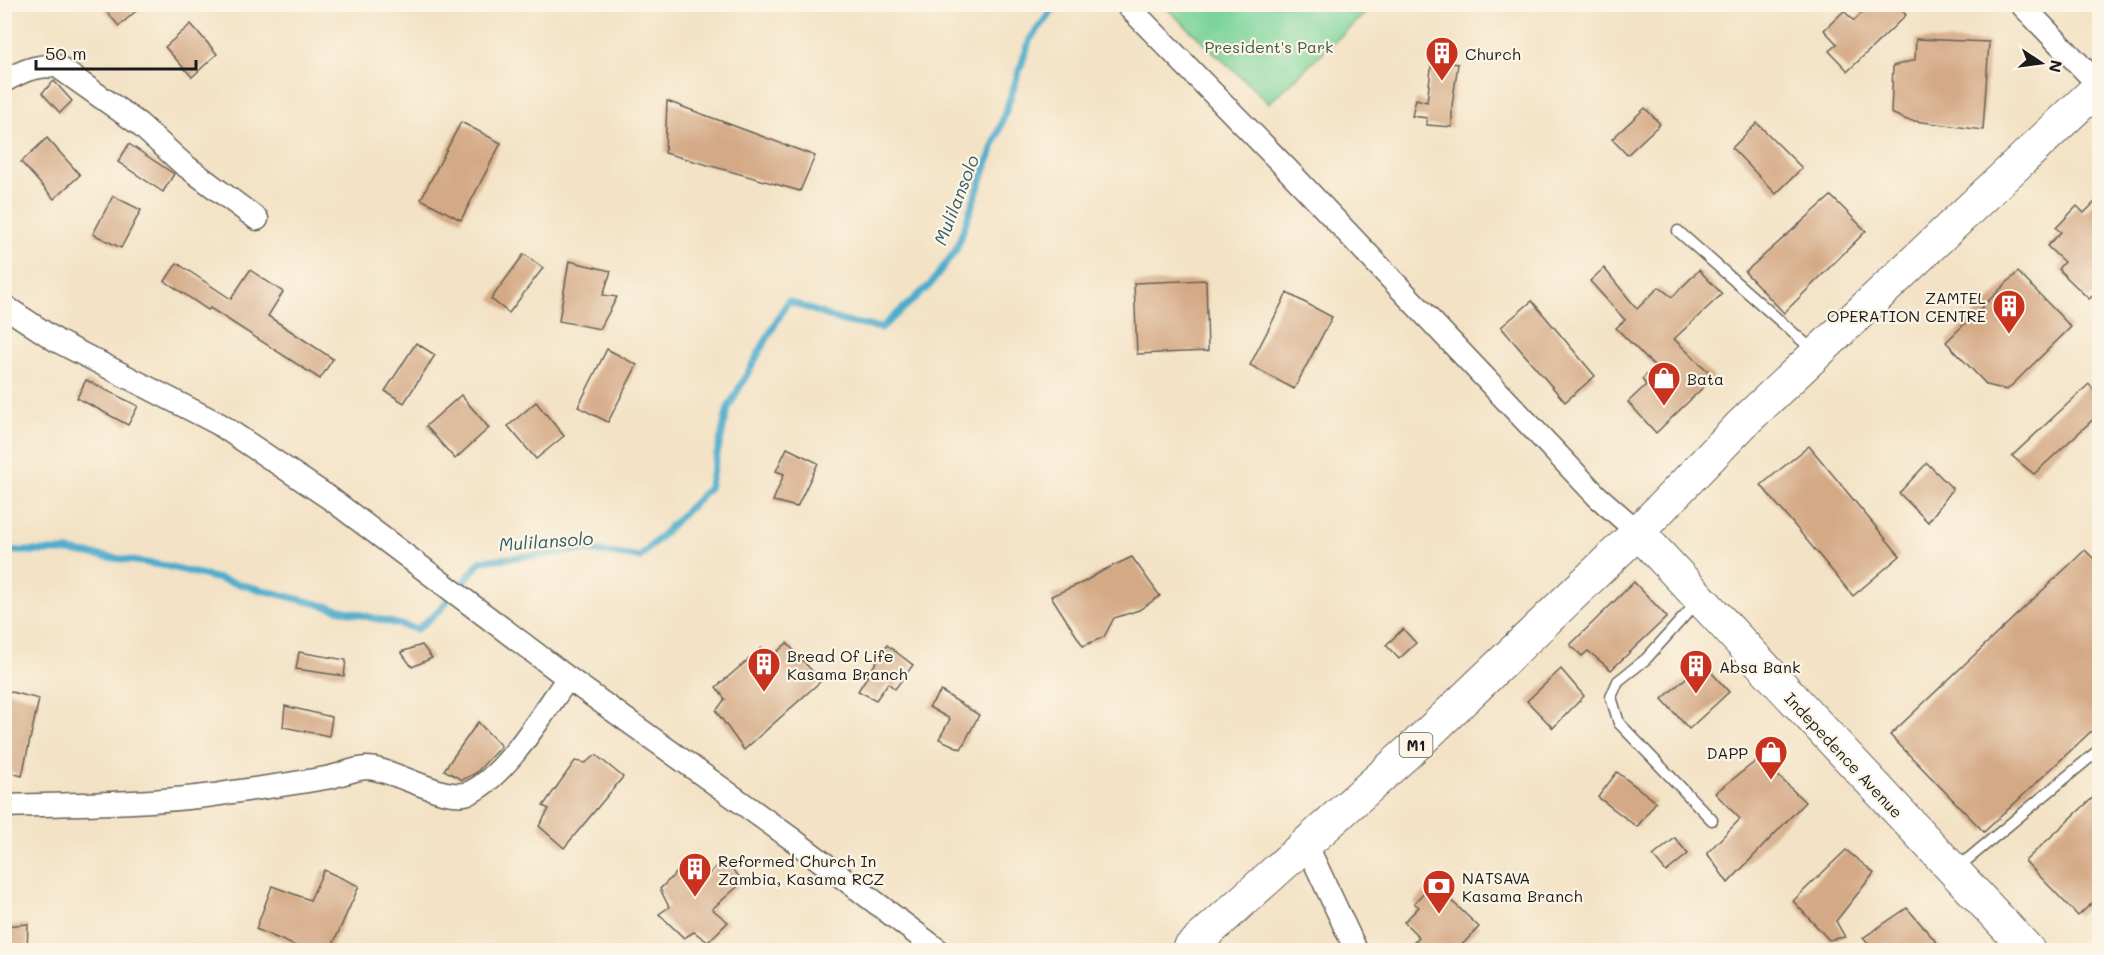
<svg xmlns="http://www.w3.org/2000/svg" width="2104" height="955" font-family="Mali,sans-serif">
<rect width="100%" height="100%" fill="#fcf5e5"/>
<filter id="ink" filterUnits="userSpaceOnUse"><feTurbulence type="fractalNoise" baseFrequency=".0167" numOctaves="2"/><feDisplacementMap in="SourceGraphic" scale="12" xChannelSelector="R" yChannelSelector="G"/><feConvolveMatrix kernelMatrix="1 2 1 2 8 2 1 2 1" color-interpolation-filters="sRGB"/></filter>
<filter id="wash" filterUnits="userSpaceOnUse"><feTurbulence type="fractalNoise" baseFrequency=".008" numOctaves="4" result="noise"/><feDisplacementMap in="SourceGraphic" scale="24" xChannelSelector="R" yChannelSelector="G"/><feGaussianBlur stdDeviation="1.35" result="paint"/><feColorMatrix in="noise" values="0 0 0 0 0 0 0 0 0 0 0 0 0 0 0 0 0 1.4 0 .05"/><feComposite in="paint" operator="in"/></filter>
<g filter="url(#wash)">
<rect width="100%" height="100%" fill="#f3e2c5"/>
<path fill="#7bd49b" stroke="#4c785c" stroke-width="1.5" d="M1163,5H1374L1269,103Z"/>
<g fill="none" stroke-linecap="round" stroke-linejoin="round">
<path stroke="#4daccc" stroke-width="7" d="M4,551H69L167,566L417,629L438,612L481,561L585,550L640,557L709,488L728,408L788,301L842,321L881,328L930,285L956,250L1002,122L1030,39L1057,4"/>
</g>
<g id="blocks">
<g fill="#d4a985">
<path d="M100,4H144L119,26Z"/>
<path d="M1870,4H1897L1906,15L1848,71L1829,51L1837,44L1824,30L1844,11L1854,21Z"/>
<path d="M191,24L217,54L192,77L165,47Z"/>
<path d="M1916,39L1989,42L1983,130L1907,120L1891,113L1893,66L1915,60Z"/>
<path d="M1432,60L1458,64L1452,106V127L1427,125V118L1412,116L1416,99L1427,102Z"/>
<path d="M54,81L72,101L60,113L42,93Z"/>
<path d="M667,101L815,156L800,191L665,153Z"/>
<path d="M1645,108L1660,124L1627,155L1612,139Z"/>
<path d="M461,122L501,143L461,220L421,199Z"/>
<path d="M1757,123L1802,168L1776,194L1732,148Z"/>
<path d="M47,138L80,175L54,199L21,162Z"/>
<path d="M129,144L174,174L163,192L118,162Z"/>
<path d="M113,196L141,210L121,248L93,234Z"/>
<path d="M1831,196L1866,231L1784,313L1745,272Z"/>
<path d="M2100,197V289L2089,299L2058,269L2064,262L2047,246L2061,232L2056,228L2077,206L2084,213Z"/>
<path d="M524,254L543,268L509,313L491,299Z"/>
<path d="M569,261L611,271L603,295L617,297L600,329L559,321Z"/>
<path d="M177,263L231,299L250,270L283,292L268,316L333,359L320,379L210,308L208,310L165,281Z"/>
<path d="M1604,268L1637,309L1659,287L1672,297L1699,270L1722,294L1674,339L1714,377L1656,433L1628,402L1646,385L1642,379L1655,367L1616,328L1625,320L1590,281Z"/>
<path d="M2018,272L2071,327L2007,390L1987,385L1946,342Z"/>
<path d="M1206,280L1208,351L1137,354L1134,283Z"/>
<path d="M1287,293L1332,317L1294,389L1250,365Z"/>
<path d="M1532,301L1595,376L1565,402L1501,327Z"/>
<path d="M416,343L435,355L404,403L385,391Z"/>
<path d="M607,349L637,365L608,422L578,407Z"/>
<path d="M86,380L138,406L128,425L77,398Z"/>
<path d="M2089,384L2100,398V413L2034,474L2012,456Z"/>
<path d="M461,395L489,428L455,459L426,426Z"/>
<path d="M536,402L564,436L536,459L508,426Z"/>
<path d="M1809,446L1900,556L1853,596L1761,485Z"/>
<path d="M787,448L818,463L797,507L773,501L784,474L776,471Z"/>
<path d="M1927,463L1953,489L1928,522L1899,493Z"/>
<path d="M2085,550L2100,565V723L1984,832L1890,735Z"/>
<path d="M1132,557L1160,596L1139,610L1114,618L1104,637L1083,646L1051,596L1084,582L1102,571Z"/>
<path d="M1634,582L1667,617L1611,670L1588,651L1582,656L1570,645Z"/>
<path d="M1403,629L1416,643L1399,659L1386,645Z"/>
<path d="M787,643L821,681L744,750L716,711L725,699L716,687L762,648L768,660Z"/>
<path d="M422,645L432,658L412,667L401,652Z"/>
<path d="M887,645L913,665L895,689L888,683L876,700L858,691Z"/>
<path d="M299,652L346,660L344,676L296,669Z"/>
<path d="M1703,663L1729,692L1689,729L1662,699Z"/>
<path d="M1561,669L1584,696L1553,728L1527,701Z"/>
<path d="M4,690L39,699L22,776L4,771Z"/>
<path d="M941,691L979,715L961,749L939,739L950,719L929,707Z"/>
<path d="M285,706L332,717L329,736L283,727Z"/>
<path d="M478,722L501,746L476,773L462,780L444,770Z"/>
<path d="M596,755L623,777L564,848L539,826L549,809L543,806L575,761L585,763Z"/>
<path d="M1760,758L1805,802L1728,883L1707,853L1740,819L1715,793Z"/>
<path d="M1617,772L1656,802L1637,827L1598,797Z"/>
<path d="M2100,791V896L2078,916L2025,861Z"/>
<path d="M1675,838L1688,854L1666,872L1653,856Z"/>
<path d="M1846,850L1874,873L1836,921L1845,937L1829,940L1793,901Z"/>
<path d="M722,860L744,881L712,909L728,922L708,942L694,932L684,938L659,914L669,907L660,889L677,872L697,887Z"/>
<path d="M324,870L359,886L330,951H307L256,929L272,886L310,900Z"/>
<path d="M1433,883L1479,927L1456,951H1421L1413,943L1419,937L1404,922L1419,907L1414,903Z"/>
<path d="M1907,908L1944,951H1875L1863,938Z"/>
<path d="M28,924L27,951H4V926Z"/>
</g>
</g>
</g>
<g filter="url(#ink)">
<use href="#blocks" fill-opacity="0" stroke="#676157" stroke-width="1.5"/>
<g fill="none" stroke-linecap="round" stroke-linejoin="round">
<g stroke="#676157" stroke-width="13">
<g id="service">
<path d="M1678,231L1814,351"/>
<path d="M1699,600L1646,659L1618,681L1611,697L1619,723L1712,820"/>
<path d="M1956,869L2100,749"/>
</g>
</g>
<g stroke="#676157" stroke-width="25">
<g id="minor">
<path d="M1126,4L1286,168L1597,496L1638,532"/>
<path d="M2021,4L2100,86"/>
<path d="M4,81C23,71 35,65 57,66L139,124L183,164L257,219"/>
<path d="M4,306L57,341L219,424L331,499L568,678L792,839L938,950"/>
<path d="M4,806C75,804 144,804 214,795C253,789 292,784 331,777C343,774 354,769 366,768C394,768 446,804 471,792C507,774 544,711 568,678"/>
<path d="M1306,844L1356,950"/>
</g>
</g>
<g stroke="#676157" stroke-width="35">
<g id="primary">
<path d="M1638,532L2028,950"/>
<path d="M1188,950L1416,745L1638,532L1742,424L2100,86"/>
</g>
</g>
<use href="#service" stroke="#fff" stroke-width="10"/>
<use href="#minor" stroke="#fff" stroke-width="22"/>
<use href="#primary" stroke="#fff" stroke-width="33"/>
</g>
</g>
<defs>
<g id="building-pin" transform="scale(1.725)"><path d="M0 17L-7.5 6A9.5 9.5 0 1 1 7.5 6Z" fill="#c8321e" stroke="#fcf5e5"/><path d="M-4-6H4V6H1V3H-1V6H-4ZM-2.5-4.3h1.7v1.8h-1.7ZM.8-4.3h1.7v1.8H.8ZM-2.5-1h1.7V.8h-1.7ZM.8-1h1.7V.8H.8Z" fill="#fff"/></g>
<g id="shop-pin" transform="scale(1.725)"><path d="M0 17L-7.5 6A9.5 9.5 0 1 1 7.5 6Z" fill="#c8321e" stroke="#fcf5e5"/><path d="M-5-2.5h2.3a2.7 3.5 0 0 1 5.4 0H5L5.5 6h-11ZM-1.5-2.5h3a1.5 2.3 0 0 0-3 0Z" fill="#fff"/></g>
<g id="bank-pin" transform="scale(1.725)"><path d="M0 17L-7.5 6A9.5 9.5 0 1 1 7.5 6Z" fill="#c8321e" stroke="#fcf5e5"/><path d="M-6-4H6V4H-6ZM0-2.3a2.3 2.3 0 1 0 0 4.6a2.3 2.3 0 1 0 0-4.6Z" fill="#fff"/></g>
</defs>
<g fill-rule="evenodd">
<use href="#building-pin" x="1442" y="53"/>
<use href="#building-pin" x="2009" y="306"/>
<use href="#shop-pin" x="1664" y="378"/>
<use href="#building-pin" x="764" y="664"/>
<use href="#building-pin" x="1696" y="666"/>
<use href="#shop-pin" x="1771" y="752"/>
<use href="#building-pin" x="695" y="869"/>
<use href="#bank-pin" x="1439" y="886"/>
</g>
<g text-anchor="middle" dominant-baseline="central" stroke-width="4.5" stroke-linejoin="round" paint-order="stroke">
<rect fill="#fcf5e5" stroke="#5f5d58" stroke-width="1.5" x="1399.5" y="733" width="33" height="24" rx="4.5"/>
<g font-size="15" font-weight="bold" fill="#1c1c1c">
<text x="1416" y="745">M1</text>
</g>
<g font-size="16" fill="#3d5c48" stroke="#fcf5e5">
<text x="1269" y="46">President's Park</text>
</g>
<g font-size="16" fill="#1c1c1c" stroke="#fcf5e5" text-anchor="start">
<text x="1465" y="53">Church</text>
<text x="1986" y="297" text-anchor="end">ZAMTEL<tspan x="1986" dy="18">OPERATION CENTRE</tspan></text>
<text x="1687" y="378">Bata</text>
<text x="787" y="655">Bread Of Life<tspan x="787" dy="18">Kasama Branch</tspan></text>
<text x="1719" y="666">Absa Bank</text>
<text x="1748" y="752" text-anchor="end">DAPP</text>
<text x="718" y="860">Reformed Church In<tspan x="718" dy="18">Zambia, Kasama RCZ</tspan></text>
<text x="1462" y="877">NATSAVA<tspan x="1462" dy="18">Kasama Branch</tspan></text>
</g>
<g font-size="16" fill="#1c1c1c" stroke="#fcf5e5">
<text transform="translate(1844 755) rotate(47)">Indepedence Avenue</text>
</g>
<g font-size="18" font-style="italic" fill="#325d6b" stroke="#fcf5e5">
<text transform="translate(956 200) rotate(-69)">Mulilansolo</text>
<text transform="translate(546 541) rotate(-4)">Mulilansolo</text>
</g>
</g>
<rect width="2104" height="955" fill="none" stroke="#fcf5e5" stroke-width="24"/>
<g transform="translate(2041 63) rotate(103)" stroke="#fcf5e5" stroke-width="4.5" paint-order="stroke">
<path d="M0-4.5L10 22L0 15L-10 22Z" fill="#1c1c1c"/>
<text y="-9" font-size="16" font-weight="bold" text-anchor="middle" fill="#1c1c1c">N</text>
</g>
<path d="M36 60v9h160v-9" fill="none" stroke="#1c1c1c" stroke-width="3"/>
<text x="45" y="60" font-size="18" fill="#1c1c1c" stroke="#fcf5e5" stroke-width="4.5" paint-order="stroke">50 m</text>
</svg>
